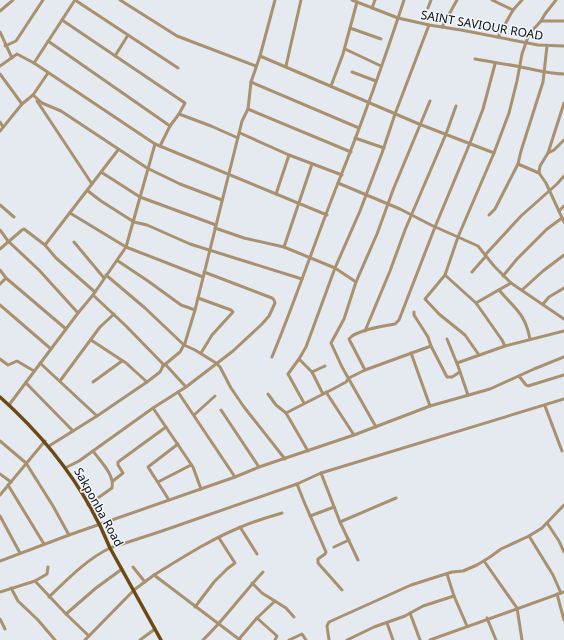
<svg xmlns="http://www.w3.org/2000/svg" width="564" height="640" font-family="'Noto Sans',sans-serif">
<rect width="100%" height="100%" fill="#e4eaef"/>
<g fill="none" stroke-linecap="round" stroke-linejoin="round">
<g stroke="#a99170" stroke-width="3">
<path d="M75,0L178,68"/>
<path d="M120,0L177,36L256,66"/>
<path d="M352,0L398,18L429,25L461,30L538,45L564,46"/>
<path d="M492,0L513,10"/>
<path d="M372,8L375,0"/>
<path d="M428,8L431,0"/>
<path d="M0,11L13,0"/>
<path d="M62,20L185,103L179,114L170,126L160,146"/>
<path d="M541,21L545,14L556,0"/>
<path d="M442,27L457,0"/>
<path d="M350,28L381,39"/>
<path d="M0,32L12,58"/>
<path d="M498,37L513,10L522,0"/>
<path d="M48,41L170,126"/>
<path d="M5,46L16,41L43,0"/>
<path d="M345,49L381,66"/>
<path d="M115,56L128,35"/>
<path d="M260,56L419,124L494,153L458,237L445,275L425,299L439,314L465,335L479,355"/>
<path d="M475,59C491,62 506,64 521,67C536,70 549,74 564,74"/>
<path d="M34,63L75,0"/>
<path d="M0,66L17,54L34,63L155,144L327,215"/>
<path d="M286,66L301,0"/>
<path d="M352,72L376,81"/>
<path d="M0,74L22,104"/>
<path d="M251,82L359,128"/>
<path d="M331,86L343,54L357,2"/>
<path d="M33,95L42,103L61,111L147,168L180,184L222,200"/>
<path d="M37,101L92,184"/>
<path d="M564,103L548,153L540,166L539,173L546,183L564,222"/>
<path d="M248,109L351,152"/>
<path d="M179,114L211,126L238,138"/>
<path d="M0,122L3,127"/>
<path d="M0,131L22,104L33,95L48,73"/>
<path d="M240,133L289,155L342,175"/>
<path d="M355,138L384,148"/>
<path d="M494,153L509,113L517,81L522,54L529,34L541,21H564"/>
<path d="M548,153L554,150L564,140"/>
<path d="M518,164L539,173"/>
<path d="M101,172L140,197L216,225"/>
<path d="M338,183L400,209L431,225L478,246L494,266L511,283L564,319"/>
<path d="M88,191L101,201L134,222L147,225L190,244L302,279"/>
<path d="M276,194L289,155"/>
<path d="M0,205L14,217"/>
<path d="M559,211L564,206"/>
<path d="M70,213L126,247L203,277"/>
<path d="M489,215L495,209L518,164L521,151L543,82L547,46"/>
<path d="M215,228L244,238L284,247L335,268L356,282"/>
<path d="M0,230L8,241L39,270L78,313"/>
<path d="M74,242L104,278"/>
<path d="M45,245L118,150"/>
<path d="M284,247L312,164"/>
<path d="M0,249L22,230L24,229L45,245L56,258L95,292"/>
<path d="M485,255L521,216L557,184L564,176"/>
<path d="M118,261L148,281L181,305L195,310"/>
<path d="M0,270L6,278L66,329"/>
<path d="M472,272L486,256"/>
<path d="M106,275L145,308L184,345L195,350L216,363L220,367L231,388L244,407L285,459"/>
<path d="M445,275L476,303L502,340L505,346"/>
<path d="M503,276L517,259L547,229L562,218"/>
<path d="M0,284L6,278"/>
<path d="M499,290C515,309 525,313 530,339"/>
<path d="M522,290L543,271L564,255"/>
<path d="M93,295L126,326L163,364V366"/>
<path d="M198,298L231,310L233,312L212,335L201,353"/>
<path d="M476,303L511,283"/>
<path d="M543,304L549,297L564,288"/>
<path d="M0,305L51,349"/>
<path d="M365,331L390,271L405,230L446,134L456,106"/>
<path d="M447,339L458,366L468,395"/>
<path d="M91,340L126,363L147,382"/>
<path d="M431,346L447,377H452L460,372"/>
<path d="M411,353L430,406"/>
<path d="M272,357C296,299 315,241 338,183C362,123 384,61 404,0"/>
<path d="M0,359L8,365L17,361L34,371"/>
<path d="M299,359L312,372L323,394"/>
<path d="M40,363L97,416"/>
<path d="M457,363L505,346L564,331"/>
<path d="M165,364L186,387"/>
<path d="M365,370L349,339C355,330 384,326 395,324L399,320L435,227L470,143L483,109L495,64"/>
<path d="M312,372L325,366"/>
<path d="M519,376L526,385L528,386L564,375"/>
<path d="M60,381L100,327L114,314"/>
<path d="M93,382L122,361"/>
<path d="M26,383L73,431"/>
<path d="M178,392L235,477"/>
<path d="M326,392L354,435"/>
<path d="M268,394L276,405L286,413L308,451"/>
<path d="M304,403L288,374L299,359L306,347L335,268L360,211L382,153L395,114L429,25"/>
<path d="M9,405L78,313L93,295L126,247L155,144"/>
<path d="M545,406L562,451"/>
<path d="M153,408L193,467L201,489"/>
<path d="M221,410L259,467"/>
<path d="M286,413L333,389L346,382L349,378L365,370L431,346L428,337L414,315V312"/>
<path d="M194,415L215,396"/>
<path d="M376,427L342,367L331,343L344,319L356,282L377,234L393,190L430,101"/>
<path d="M0,441L26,463L53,506L69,535"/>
<path d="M49,446L97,416L147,382L160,372L163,366L180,352L185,343L195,310L242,121L248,109L251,82L260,56L275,0"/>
<path d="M65,468L79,461L153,408L186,387L233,351L262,324L269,316L275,303L274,300L272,298L204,272"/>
<path d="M321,473L340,522L358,560"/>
<path d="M0,474L11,482"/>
<path d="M113,481L123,473L118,465V462L166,427"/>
<path d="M158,482L191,465"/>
<path d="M297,484L305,504L326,552L325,554L318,559V563L342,590"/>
<path d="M8,485L44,544"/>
<path d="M0,495L45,441"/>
<path d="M169,500L148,467L178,444"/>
<path d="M88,505L112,488C115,475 100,461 93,451"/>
<path d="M0,516L20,553"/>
<path d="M310,516L334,507"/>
<path d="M340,522L396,498"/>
<path d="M547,523L559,541L564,552"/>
<path d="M240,527L257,554"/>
<path d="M529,536L553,575L561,593"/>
<path d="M334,547L349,540"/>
<path d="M0,561L69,535L235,477L259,467L354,435L430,406L490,389L534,369L564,357"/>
<path d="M484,561L517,608L522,640"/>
<path d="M133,567L145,582"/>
<path d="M447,574L454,596L467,626"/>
<path d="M154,575C182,558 211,539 241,527C254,521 269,517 282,513"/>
<path d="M35,581L66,614L89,636"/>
<path d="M252,583L262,593L286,608L294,617"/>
<path d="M11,588L18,601L38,620L55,640"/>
<path d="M0,592L35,581L47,574L48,567"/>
<path d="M557,594L564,620"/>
<path d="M49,597C68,579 87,559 110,548L162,531L297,484L321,473L564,399"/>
<path d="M195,607L214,582L227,569L235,563L219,538"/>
<path d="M410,613L420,640"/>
<path d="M66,614L96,588L122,569"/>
<path d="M257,618L277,636L275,640"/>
<path d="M487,618L496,640"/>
<path d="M0,619L5,629"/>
<path d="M387,623L393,640"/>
<path d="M239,639L257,618L275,601"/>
<path d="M85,640L134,590L154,575L240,640"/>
<path d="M140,640L155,629"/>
<path d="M203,640C225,619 242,594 263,572"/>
<path d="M289,640L302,634L306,640"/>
<path d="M329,640L327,626L329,622L411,585L452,572L463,571L477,565L490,557L501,549L529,536L542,528L564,505"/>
<path d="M347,640L374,627L405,616L423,606L454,596"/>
<path d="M430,640L564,592"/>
</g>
<path stroke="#6c4913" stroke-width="3.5" d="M0,397C47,439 86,489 110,548L161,640"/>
</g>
<g text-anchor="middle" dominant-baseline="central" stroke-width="3" stroke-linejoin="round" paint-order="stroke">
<g font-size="12" fill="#0c0e10" stroke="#f1f7fc">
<text transform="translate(482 25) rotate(10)">SAINT SAVIOUR ROAD</text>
<text transform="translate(99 507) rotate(61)">Sakponba Road</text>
</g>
</g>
</svg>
